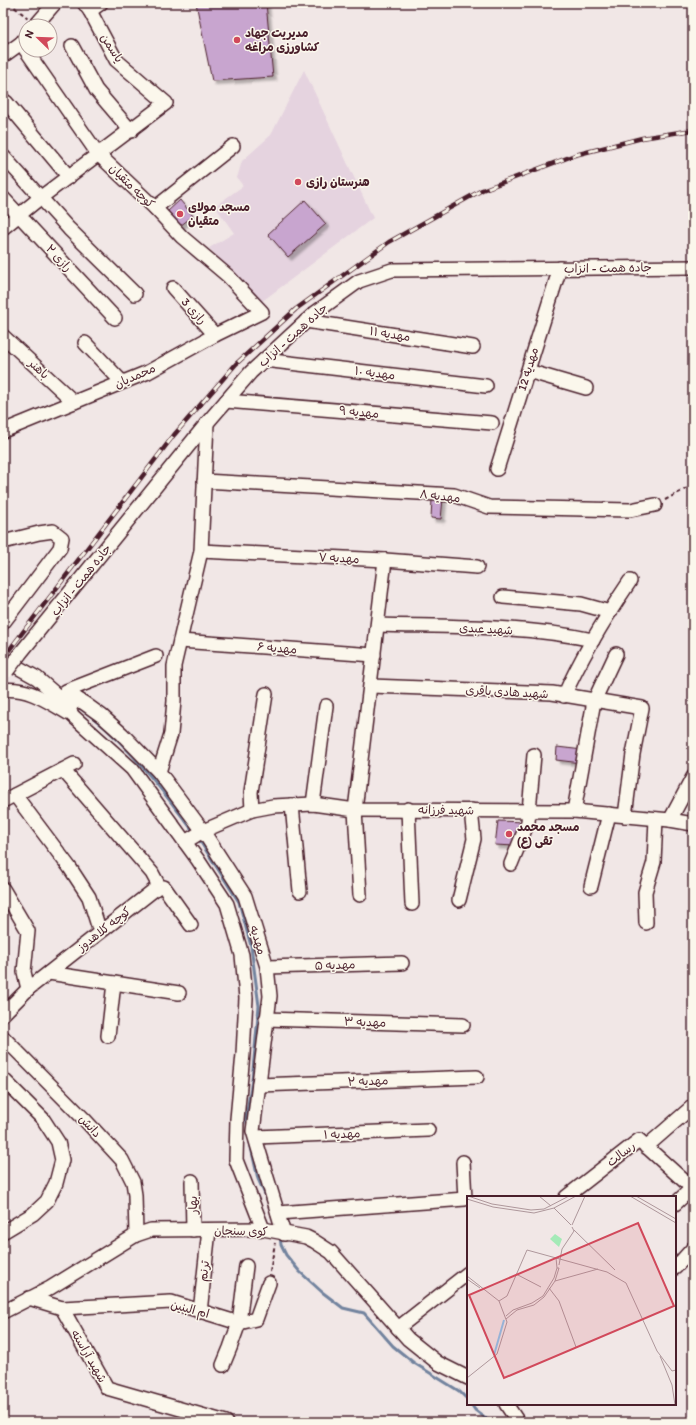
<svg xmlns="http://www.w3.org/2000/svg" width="696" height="1425" font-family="Itim,'Playpen Sans Arabic',sans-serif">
<defs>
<filter id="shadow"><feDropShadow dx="3.5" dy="3.5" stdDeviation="1" flood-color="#0004"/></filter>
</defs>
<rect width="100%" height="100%" fill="#f1e7e6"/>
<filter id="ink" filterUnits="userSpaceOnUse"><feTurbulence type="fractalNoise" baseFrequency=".025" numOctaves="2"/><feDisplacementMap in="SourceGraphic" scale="8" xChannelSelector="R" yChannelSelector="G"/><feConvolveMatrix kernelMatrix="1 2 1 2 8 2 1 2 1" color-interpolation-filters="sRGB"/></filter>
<g filter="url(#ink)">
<path fill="#e5d3df" d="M304,70L373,218L261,302L209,248L234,233L215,206L243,186L237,178L242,161L271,135Z"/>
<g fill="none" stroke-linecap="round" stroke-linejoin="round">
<g stroke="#72839e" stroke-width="3">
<path d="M77,706C124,737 160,788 194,832"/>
<path d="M198,838L239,902L251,946L259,1006L252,1080L246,1118L248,1128"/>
<path d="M250,1143L258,1179L267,1199"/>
<path d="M280,1236L281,1245L286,1255L300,1272L322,1292L343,1308L364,1313L393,1346L414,1363L459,1391L468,1400"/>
<path d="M471,1404L475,1410L491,1422"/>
</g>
</g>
<g fill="#c8a5cf" stroke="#4a1f2b" filter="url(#shadow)">
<path d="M196,3H266L273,77L212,81Z"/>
<path d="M180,200L193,216L180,226L168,211Z"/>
<path d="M305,200L326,224L288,257L268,234Z"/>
<path d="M432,499H443L441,519L431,518Z"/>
<path d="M557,747L583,750L581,763L556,760Z"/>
<path d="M498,821L526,822L515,846L495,845Z"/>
</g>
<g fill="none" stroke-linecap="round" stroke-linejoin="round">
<g stroke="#4a1f2b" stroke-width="16">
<g id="minor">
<path d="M90,11L101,3"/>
<path d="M35,26L55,3"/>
<path d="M72,46L96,90L131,131"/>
<path d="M3,56L21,43L26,37"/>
<path d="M6,102L69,177"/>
<path d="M3,156L69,229L135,294"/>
<path d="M3,198L115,318"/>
<path d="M155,208L233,146"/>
<path d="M3,228L40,198L166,103L116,60L90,11L84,3"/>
<path d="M173,288L215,335"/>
<path d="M306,321L473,347"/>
<path d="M3,336L74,402"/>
<path d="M85,343L122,382"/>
<path d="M264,360L486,386"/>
<path d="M528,371L586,388"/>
<path d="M226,401L492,423"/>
<path d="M3,431L148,372L215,335L262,312L228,276L182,237L155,208L98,154L21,43"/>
<path d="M497,469L560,268"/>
<path d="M204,481L454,495L489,507L630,510L655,505"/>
<path d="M3,542L39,533L53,531L62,538L60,548L3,623"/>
<path d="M201,551L385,560L477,567"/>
<path d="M503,597L581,604L610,612"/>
<path d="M378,625C449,627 523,625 593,640"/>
<path d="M180,641L374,655"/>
<path d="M19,655L207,423L251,372L315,313L359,281L392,270L693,267"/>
<path d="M3,659L37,678L60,698L69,710"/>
<path d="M371,686L552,693L642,708L633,754L625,816"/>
<path d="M3,690C28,687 47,701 68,713"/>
<path d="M564,696C582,655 605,618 630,581"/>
<path d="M82,702L66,691L156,656"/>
<path d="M63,770L152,873L159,886L164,887L191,925"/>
<path d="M159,772L171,734L174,701V666L201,551L207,423"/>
<path d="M15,795L70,868L89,897L100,932"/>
<path d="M3,801L74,764"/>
<path d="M313,804L326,706"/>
<path d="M292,805L300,891"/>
<path d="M408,809L412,904"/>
<path d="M252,810L251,792L266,694"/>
<path d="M574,811L594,701L616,654"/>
<path d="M670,820L693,777"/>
<path d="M185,842L203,831L252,810L273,806L313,804L355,810L574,811L670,820L693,824"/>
<path d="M511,864L528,822L534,755"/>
<path d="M591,886L609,814"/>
<path d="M3,889L28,931L24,972L28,989"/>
<path d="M360,895L355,810L385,560"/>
<path d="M459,900L474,839L471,810"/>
<path d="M646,923L645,892L654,862L656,819"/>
<path d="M267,967L402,963"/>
<path d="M49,973L179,993"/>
<path d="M3,1014L28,989L159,886"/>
<path d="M266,1019L463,1025"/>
<path d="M108,1036L114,983"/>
<path d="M3,1037L84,1119L122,1160L133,1182L135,1195L136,1235"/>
<path d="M3,1079L43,1119L58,1142L62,1160L56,1183L47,1201L33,1214L3,1232"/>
<path d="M259,1085L477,1077"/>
<path d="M256,1137L428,1130"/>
<path d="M646,1147L693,1106"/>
<path d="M192,1181L193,1230"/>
<path d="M566,1197L639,1140L692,1188"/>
<path d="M675,1204L692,1188"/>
<path d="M278,1213L465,1199L463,1162"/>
<path d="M263,1229L236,1160L237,1119L243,1054L246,998L242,955L227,904L198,860L132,769L73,716L69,710L72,704L78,700L84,703L102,716L122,734L159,772L203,831L245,896L267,967L270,996L253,1131L284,1234"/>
<path d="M675,1268L693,1248"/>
<path d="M29,1298L62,1308L107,1388L226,1422"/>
<path d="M62,1308L171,1302L239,1323L256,1319L269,1283"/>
<path d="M3,1312L50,1288L136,1235L151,1230L263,1229L306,1237L314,1241L331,1252L408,1339L438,1363L468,1378"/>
<path d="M200,1312L209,1230"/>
<path d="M398,1328L468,1273"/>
<path d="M223,1365L230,1348L239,1323L246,1266"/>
<path d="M506,1404L518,1422"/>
</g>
</g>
<g stroke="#4a1f2b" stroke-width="2" stroke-dasharray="4 3" stroke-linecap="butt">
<path d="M9,3L28,18"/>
<path d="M665,500L693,485"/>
<path d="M270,1272L275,1243"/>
</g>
<use href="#minor" stroke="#fbf7ec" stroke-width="13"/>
<g stroke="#4a1f2b" stroke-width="4.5">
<path id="rail" d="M3,658L174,435L236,364L296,309L389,242L482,190L575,155L642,138L693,130"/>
</g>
<use href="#rail" stroke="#fbf7ec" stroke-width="3" stroke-dasharray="9" stroke-linecap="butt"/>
<g stroke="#4a1f2b" stroke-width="16" stroke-linecap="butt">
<path id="minor-bridge" d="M7,671L19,655"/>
</g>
<use href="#minor-bridge" stroke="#fbf7ec" stroke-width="13"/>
</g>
</g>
<g fill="#d1495b" stroke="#fbf7ec" stroke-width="1.5">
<circle cx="237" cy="40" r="4"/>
<circle cx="298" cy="182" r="4"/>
<circle cx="180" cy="214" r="4"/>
<circle cx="509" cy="834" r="4"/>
</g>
<g text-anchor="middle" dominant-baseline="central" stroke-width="3" stroke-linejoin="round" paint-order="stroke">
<g font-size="12" font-weight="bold" fill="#4a1f2b" stroke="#fbf7ec" text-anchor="start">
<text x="245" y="33">مدیریت جهاد<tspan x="245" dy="14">کشاورزی مراغه</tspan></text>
<text x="306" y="182">هنرستان رازی</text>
<text x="188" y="207">مسجد مولای<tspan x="188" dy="14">متقیان</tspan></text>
<text x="517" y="827">مسجد محمد<tspan x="517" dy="14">تقی (ع)</tspan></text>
</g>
<g font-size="12" fill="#4a1f2b" stroke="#fbf7ec">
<text transform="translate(112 48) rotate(57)">یاسمن</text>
<text transform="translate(132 186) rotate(44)">کوچه متقیان</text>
<text transform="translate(59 258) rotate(47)">رازی ۲</text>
<text transform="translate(608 268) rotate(-1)">جاده همت - انزاب</text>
<text transform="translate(194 311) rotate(48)">رازی 3</text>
<text transform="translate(390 334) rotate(9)">مهدیه ۱۱</text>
<text transform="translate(293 335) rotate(-42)">جاده همت - انزاب</text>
<text transform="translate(39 369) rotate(43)">باهنر</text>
<text transform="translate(528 369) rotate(-73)">مهدیه 12</text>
<text transform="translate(375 373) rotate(7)">مهدیه ۱۰</text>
<text transform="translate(135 376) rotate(-24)">محمدیان</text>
<text transform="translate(359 412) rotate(5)">مهدیه ۹</text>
<text transform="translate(440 496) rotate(6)">مهدیه ۸</text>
<text transform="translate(339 558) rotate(3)">مهدیه ۷</text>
<text transform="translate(81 580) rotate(-51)">جاده همت - انزاب</text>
<text transform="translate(486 629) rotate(3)">شهید عبدی</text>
<text transform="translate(277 648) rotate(4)">مهدیه ۶</text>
<text transform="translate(507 692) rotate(3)">شهید هادی باقری</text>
<text transform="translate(446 810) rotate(1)">شهید فرزانه</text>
<text transform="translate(104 929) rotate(-38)">کوچه کلاهدوز</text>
<text transform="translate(258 940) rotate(73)">مهدیه</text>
<text transform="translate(335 965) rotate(-2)">مهدیه ۵</text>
<text transform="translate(365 1022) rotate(2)">مهدیه ۳</text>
<text transform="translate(368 1081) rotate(-2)">مهدیه ۲</text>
<text transform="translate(90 1126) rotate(47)">دانش</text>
<text transform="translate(342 1134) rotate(-2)">مهدیه ۱</text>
<text transform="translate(621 1154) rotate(-38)">رسالت</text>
<text transform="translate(193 1205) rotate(-91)">بهار</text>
<text transform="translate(241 1231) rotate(1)">کوی سنجان</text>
<text transform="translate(204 1271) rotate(-84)">ترنم</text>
<text transform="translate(190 1309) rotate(15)">ام البنین</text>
<text transform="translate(89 1356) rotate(60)">شهید آراسته</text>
</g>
</g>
<g transform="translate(467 1196)">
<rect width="209" height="209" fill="#f1e7e6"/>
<path d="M88,38L95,43L92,51L83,43Z" fill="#a4eab7"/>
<path fill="none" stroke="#8dc5eb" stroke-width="2" d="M27,159L37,124"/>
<path fill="none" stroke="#ae979b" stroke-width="1" d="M1,0L25,8L64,14L77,13L102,0M72,0L84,10M163,0L209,27M169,0L209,23M0,3L26,11L67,17L87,12L109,0M87,12L104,29M105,29L118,0M107,34L148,74M92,69L95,53L107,35L105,31M49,78L74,91M0,80L32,105L40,126L30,158L0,182M0,83L13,92M88,85L131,73M82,92L92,105L109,151M32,105L40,100L60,54L140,76L159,87L190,155L205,175L209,174M39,120L46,114L65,107L76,100L87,82L90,72L89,62M39,123L50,114L67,109L77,101L88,85L92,72H90M193,160L205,189L208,209"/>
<path fill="#d1495b" fill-opacity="0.15" stroke="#d1495b" stroke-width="2" d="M171,27L207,110L37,182L2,99Z"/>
<rect width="209" height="209" fill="none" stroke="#4a1f2b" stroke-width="2"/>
</g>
<rect width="696" height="1425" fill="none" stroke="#fbf7ec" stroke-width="16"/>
<rect x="8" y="8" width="680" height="1409" fill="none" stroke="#4a1f2b" stroke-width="1.5" filter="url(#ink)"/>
<g transform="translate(38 38) rotate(293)"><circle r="19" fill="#fbf7ec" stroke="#b4a19f"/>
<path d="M0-3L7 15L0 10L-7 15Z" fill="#d1495b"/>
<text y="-6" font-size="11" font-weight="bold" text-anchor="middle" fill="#4a1f2b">N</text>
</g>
</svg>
